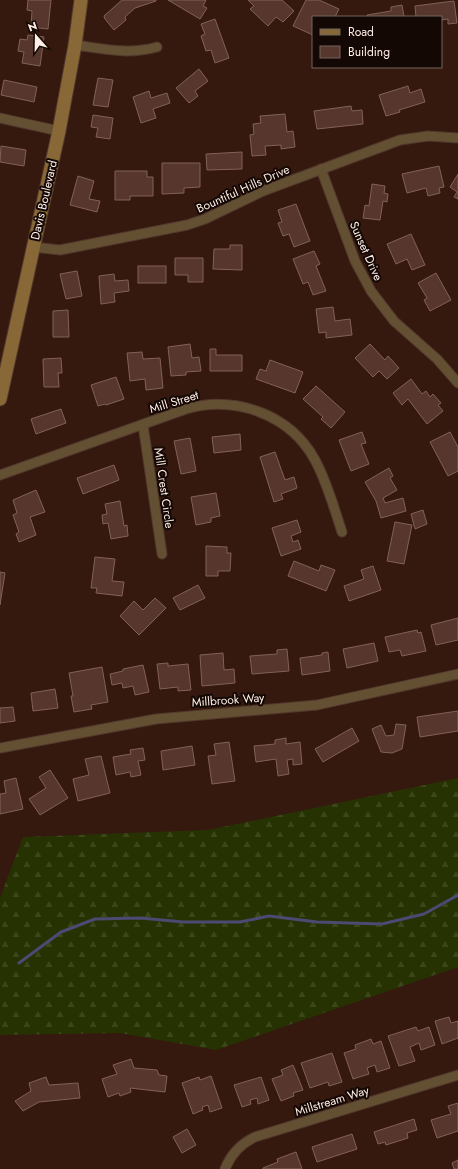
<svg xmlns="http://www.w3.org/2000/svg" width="458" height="1169" font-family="Jost,sans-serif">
<defs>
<pattern id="forest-firs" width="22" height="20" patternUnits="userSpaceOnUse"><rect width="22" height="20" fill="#263202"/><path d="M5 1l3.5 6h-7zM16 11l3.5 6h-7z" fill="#3c461b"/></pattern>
</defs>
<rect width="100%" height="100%" fill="#35190e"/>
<path fill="url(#forest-firs)" d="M458,778V967L216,1050L120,1033L0,1035V898L23,837L208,830Z"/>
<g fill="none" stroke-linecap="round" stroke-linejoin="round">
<path stroke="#4c4a73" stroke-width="3" d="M19,963L61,932L95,919L141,918L183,922H240L269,916L317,922L382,924L424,914L458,895"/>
</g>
<g fill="#56362d" stroke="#836156">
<path d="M28,0H51L48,29L31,27L32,11L27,10Z"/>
<path d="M122,0H156V1L135,8L125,17L126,20L114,30L105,19L104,16Z"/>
<path d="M168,0H206L203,6L207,8L200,19Z"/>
<path d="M248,0H282L294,11L283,22L276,17L268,26L250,9L254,6Z"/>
<path d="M306,0H319L339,9L335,17H313V35L293,26Z"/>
<path d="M454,1L457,23L448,24V19L441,20V17H416L415,6Z"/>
<path d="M402,5L404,17H368L367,15L391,11V7Z"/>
<path d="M215,19L229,58L215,63L211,50L206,51L201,36L205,34L201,24Z"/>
<path d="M28,35L44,37L40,66L22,63L24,52L18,51L20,39L27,40Z"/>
<path d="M199,69L208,81L195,91L198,96L189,103L176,88Z"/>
<path d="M98,78L113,80L108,107L93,105Z"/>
<path d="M4,80L37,87L34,102L1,95Z"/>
<path d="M408,86L410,93L421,89L425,102L399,110L400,112L386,116L379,95Z"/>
<path d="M149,91L151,98L167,93L170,103L153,109L156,118L141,123L133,97Z"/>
<path d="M351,106L352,111L362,110L363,124L317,129L314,111Z"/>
<path d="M285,114L287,132L293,131L295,147L281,149V145L265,146L266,155L252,156L250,135L254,134L253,124L261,123L260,116Z"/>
<path d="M93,115L113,118L110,139L96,137L98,128L91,127Z"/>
<path d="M1,146L26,150L24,166L0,162Z"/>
<path d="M242,152V169L207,170L206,154Z"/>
<path d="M162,163H200V187L184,188V193L162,194Z"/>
<path d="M439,166L444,187L439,188L440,193L428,196L426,188L407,193L402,174Z"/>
<path d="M115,171H147V177H153V196H130V200H115Z"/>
<path d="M458,174V199L454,197L457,192L450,187Z"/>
<path d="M78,176L94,181L89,199L100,201L97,212L70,205Z"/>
<path d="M372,184L385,186L384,193L388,194L387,202L383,201L380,220L363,218L365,205L369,206Z"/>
<path d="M296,204L310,241L294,247L289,234L283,236L278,223L282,222L278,210Z"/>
<path d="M411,234L425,265L412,270L407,259L396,264L387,244Z"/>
<path d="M230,245H242V270L213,269L214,249H230Z"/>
<path d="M314,251L320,264L316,266L326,291L313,295L308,282L303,284L293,259Z"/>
<path d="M175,258H203V282H188V275H175Z"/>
<rect x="138" y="266" width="28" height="17"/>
<path d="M77,271L82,296L66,299L60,274Z"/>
<path d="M436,273L451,300L430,311L424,300L427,298L418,283Z"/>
<path d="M114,274L115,281L128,280L129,291L114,293L115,302L101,304L99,276Z"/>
<path d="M333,307L335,321L350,319L352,335L326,338V332L319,333L316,309Z"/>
<path d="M68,310L69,337H53V311Z"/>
<path d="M190,344L192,358L199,357L201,371L186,372V375L171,376L168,347Z"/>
<path d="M370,344L385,360L388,356L399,368L387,379L379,371L373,377L355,358Z"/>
<path d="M210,349H216V355H242V371H210Z"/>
<path d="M142,352L143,359L160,358L163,388L146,390L145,379L130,381L127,353Z"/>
<path d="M61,358L62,373H58L59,387H44L43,359Z"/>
<path d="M270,360L303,372L295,393L256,379L260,369L266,371Z"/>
<path d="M116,377L124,399L106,405L105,404L98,406L91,385Z"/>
<path d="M411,379L422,394L426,391L430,397L433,394L441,403L438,405L443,411L427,424L408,399L402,405L393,393Z"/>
<path d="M316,386L345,412L331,428L321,419L323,417L303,399Z"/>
<path d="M61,409L66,423L36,434L31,419Z"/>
<path d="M362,432L366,443L361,444L369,464L351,471L339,440Z"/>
<path d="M450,432L458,447V471L448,476L430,442Z"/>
<path d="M240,434L241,450L214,453L212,437Z"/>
<path d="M190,438L196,471L181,474L174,441Z"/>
<path d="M275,452L285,480L294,477L297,488L281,494L283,499L274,502L260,457Z"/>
<path d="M114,465L119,480L83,494L77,478Z"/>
<path d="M389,468L393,476L390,478L397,490L383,498L385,503L403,498L406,511L381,518L376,501L365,482Z"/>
<path d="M36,490L45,512L30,517L36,535L19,542L16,534L19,532L13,515L17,513L13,500Z"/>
<path d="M216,493L220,516L211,518V522L196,525L191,497Z"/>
<path d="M120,501L124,526L127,525L128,536L111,539L108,523L103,524L102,515L107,514L105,504Z"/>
<path d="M423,510L427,524L415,529L411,514Z"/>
<path d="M297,520L301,532L291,536L293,542L298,540L301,549L281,556L272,528Z"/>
<path d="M395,522L412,525L404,564L387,561Z"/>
<path d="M206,546L227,547V553H231L230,571H218V576H206Z"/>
<path d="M95,557L115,559L112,581L124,582L122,596L96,593L97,588H91Z"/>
<path d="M294,561L319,571L321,565L335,570L326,591L288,576Z"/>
<path d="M373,566L381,590L349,601L344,586L364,579L361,570Z"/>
<path d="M0,572L5,573L0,605Z"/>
<path d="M198,585L205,598L180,610L173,598Z"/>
<path d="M155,598L166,608L139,635L120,616L134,601L143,610Z"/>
<path d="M458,618V640L436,645L431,625Z"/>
<path d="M417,630L418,633L421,632L426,651L402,656L400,650L389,652L385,637Z"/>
<path d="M374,643L378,661L347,668L343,649Z"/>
<path d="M287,649L289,671L252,674L250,656L277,654V650Z"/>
<path d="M328,652L330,671L302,675L300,658L322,655V653Z"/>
<path d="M223,653L224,670L234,669L235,683L202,686L200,655Z"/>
<path d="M168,663V666L188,664L191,690L178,691V687L160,689L157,664Z"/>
<path d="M143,665L149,692L135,695L133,686L123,688L122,683L112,685L110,674L123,671V669Z"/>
<path d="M102,667L108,702L91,705L92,709L74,712L71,696H73L69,673Z"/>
<path d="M55,689L58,708L33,711L31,693Z"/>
<path d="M13,707L15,721L0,723V708Z"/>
<path d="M458,711V731L420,737L417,717Z"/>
<path d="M396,724L406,725L402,749L392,753L381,752L372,729L381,725L386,736L394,735Z"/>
<path d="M352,728L359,741L323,762L315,749Z"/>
<path d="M286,738V744L300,742L302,764L293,765V759L287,760L289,774L278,776L276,759L256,762L254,746L275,744V740Z"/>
<path d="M229,742L235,781L212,784L208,756L216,755L214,744Z"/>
<path d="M192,746L195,765L163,770L161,751Z"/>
<path d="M143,748L145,760L138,761L141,775L131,777L130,772L116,775L113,757L131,754L130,750Z"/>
<path d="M101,756L110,793L78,801L73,779L89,775L85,759Z"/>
<path d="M50,770L68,798L40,815L29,799L46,788L39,777Z"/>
<path d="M16,778L23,809L0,814V794L6,793L4,781Z"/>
<path d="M449,1017L451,1023L458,1021V1038L442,1044L435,1021Z"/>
<path d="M416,1027L418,1031L429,1027L435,1045L421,1050L419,1043L410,1047L415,1061L399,1066L388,1036Z"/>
<path d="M371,1039L373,1044L381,1041L390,1068L377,1072L375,1065L367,1068L369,1074L353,1079L344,1053L356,1049L355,1045Z"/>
<path d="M332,1053L342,1082L329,1086L328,1082L310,1088L301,1063Z"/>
<path d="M131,1059L134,1068L157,1070L159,1075L167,1076L165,1092L130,1088L131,1092L120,1096L119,1093L108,1097L102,1079L117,1074L113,1065Z"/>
<path d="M293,1065L303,1090L293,1093L294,1096L281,1101L272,1079L283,1075L281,1070Z"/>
<path d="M211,1076L222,1108L210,1112L208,1105L202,1107L203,1110L193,1114L182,1083L199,1077L200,1080Z"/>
<path d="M46,1077L49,1085L78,1083L80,1098L39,1102L23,1111L15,1101L31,1091L29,1083Z"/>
<path d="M261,1077L269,1100L258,1104L257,1098L250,1100L251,1104L242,1107L234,1085Z"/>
<path d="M458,1103V1131L437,1138L431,1120L451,1114L448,1106Z"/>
<path d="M414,1119L417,1130L407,1133L408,1138L386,1145L385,1142L378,1144L374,1132Z"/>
<path d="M187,1129L196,1145L182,1153L173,1137Z"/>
<path d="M352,1134L357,1149L317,1162L312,1147Z"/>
<path d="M296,1152L302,1169H263V1168L278,1162L277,1159Z"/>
<path d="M458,1160V1169H454L452,1163Z"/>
</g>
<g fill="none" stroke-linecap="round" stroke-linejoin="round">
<g stroke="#51372d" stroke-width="11">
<g id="street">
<path d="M75,45C104,49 129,55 157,47"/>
<path d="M0,118L59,131"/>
<path d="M321,169L355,261L371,291L394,321L437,359L458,383"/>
<path d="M33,247L60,250L187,225L205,219L263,191L400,140L428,136L458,138"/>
<path d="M143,425L162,554"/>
<path d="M0,475L186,409C235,395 290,414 315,460C327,482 334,508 342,532"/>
<path d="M0,748L156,719L317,705L458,674"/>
<path d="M225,1169C231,1154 240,1144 255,1137L458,1075"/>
</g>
</g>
<g stroke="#51372d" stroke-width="15">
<path id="secondary" d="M0,399L59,131L75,45L81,0"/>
</g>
<use href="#street" stroke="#634f31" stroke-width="9"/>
<use href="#secondary" stroke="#876836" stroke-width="13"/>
</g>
<g text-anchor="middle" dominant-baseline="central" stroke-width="4" stroke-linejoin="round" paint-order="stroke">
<g font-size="12" fill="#ffefe8" stroke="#140804">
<text transform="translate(243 189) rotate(-24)">Bountiful Hills Drive</text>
<text transform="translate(44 200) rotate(-77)">Davis Boulevard</text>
<text transform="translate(366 251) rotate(66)">Sunset Drive</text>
<text transform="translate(174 402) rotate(-17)">Mill Street</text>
<text transform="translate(164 488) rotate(82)">Mill Crest Circle</text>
<text transform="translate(228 700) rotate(-4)">Millbrook Way</text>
<text transform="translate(332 1101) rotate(-17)">Millstream Way</text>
</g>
</g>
<rect x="312" y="16" width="130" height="52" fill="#140804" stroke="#72645f"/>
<rect x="320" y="29" width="20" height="6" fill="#876836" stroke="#72645f"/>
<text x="348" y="36" font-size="12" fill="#ffefe8">Road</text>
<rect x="320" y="46" width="20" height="12" fill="#56362d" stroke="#72645f"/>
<text x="348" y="56" font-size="12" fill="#ffefe8">Building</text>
<g transform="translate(36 36) rotate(340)" stroke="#140804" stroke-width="3" paint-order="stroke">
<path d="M0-3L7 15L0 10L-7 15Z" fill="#ffefe8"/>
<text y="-6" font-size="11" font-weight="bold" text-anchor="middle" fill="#ffefe8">N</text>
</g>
</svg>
